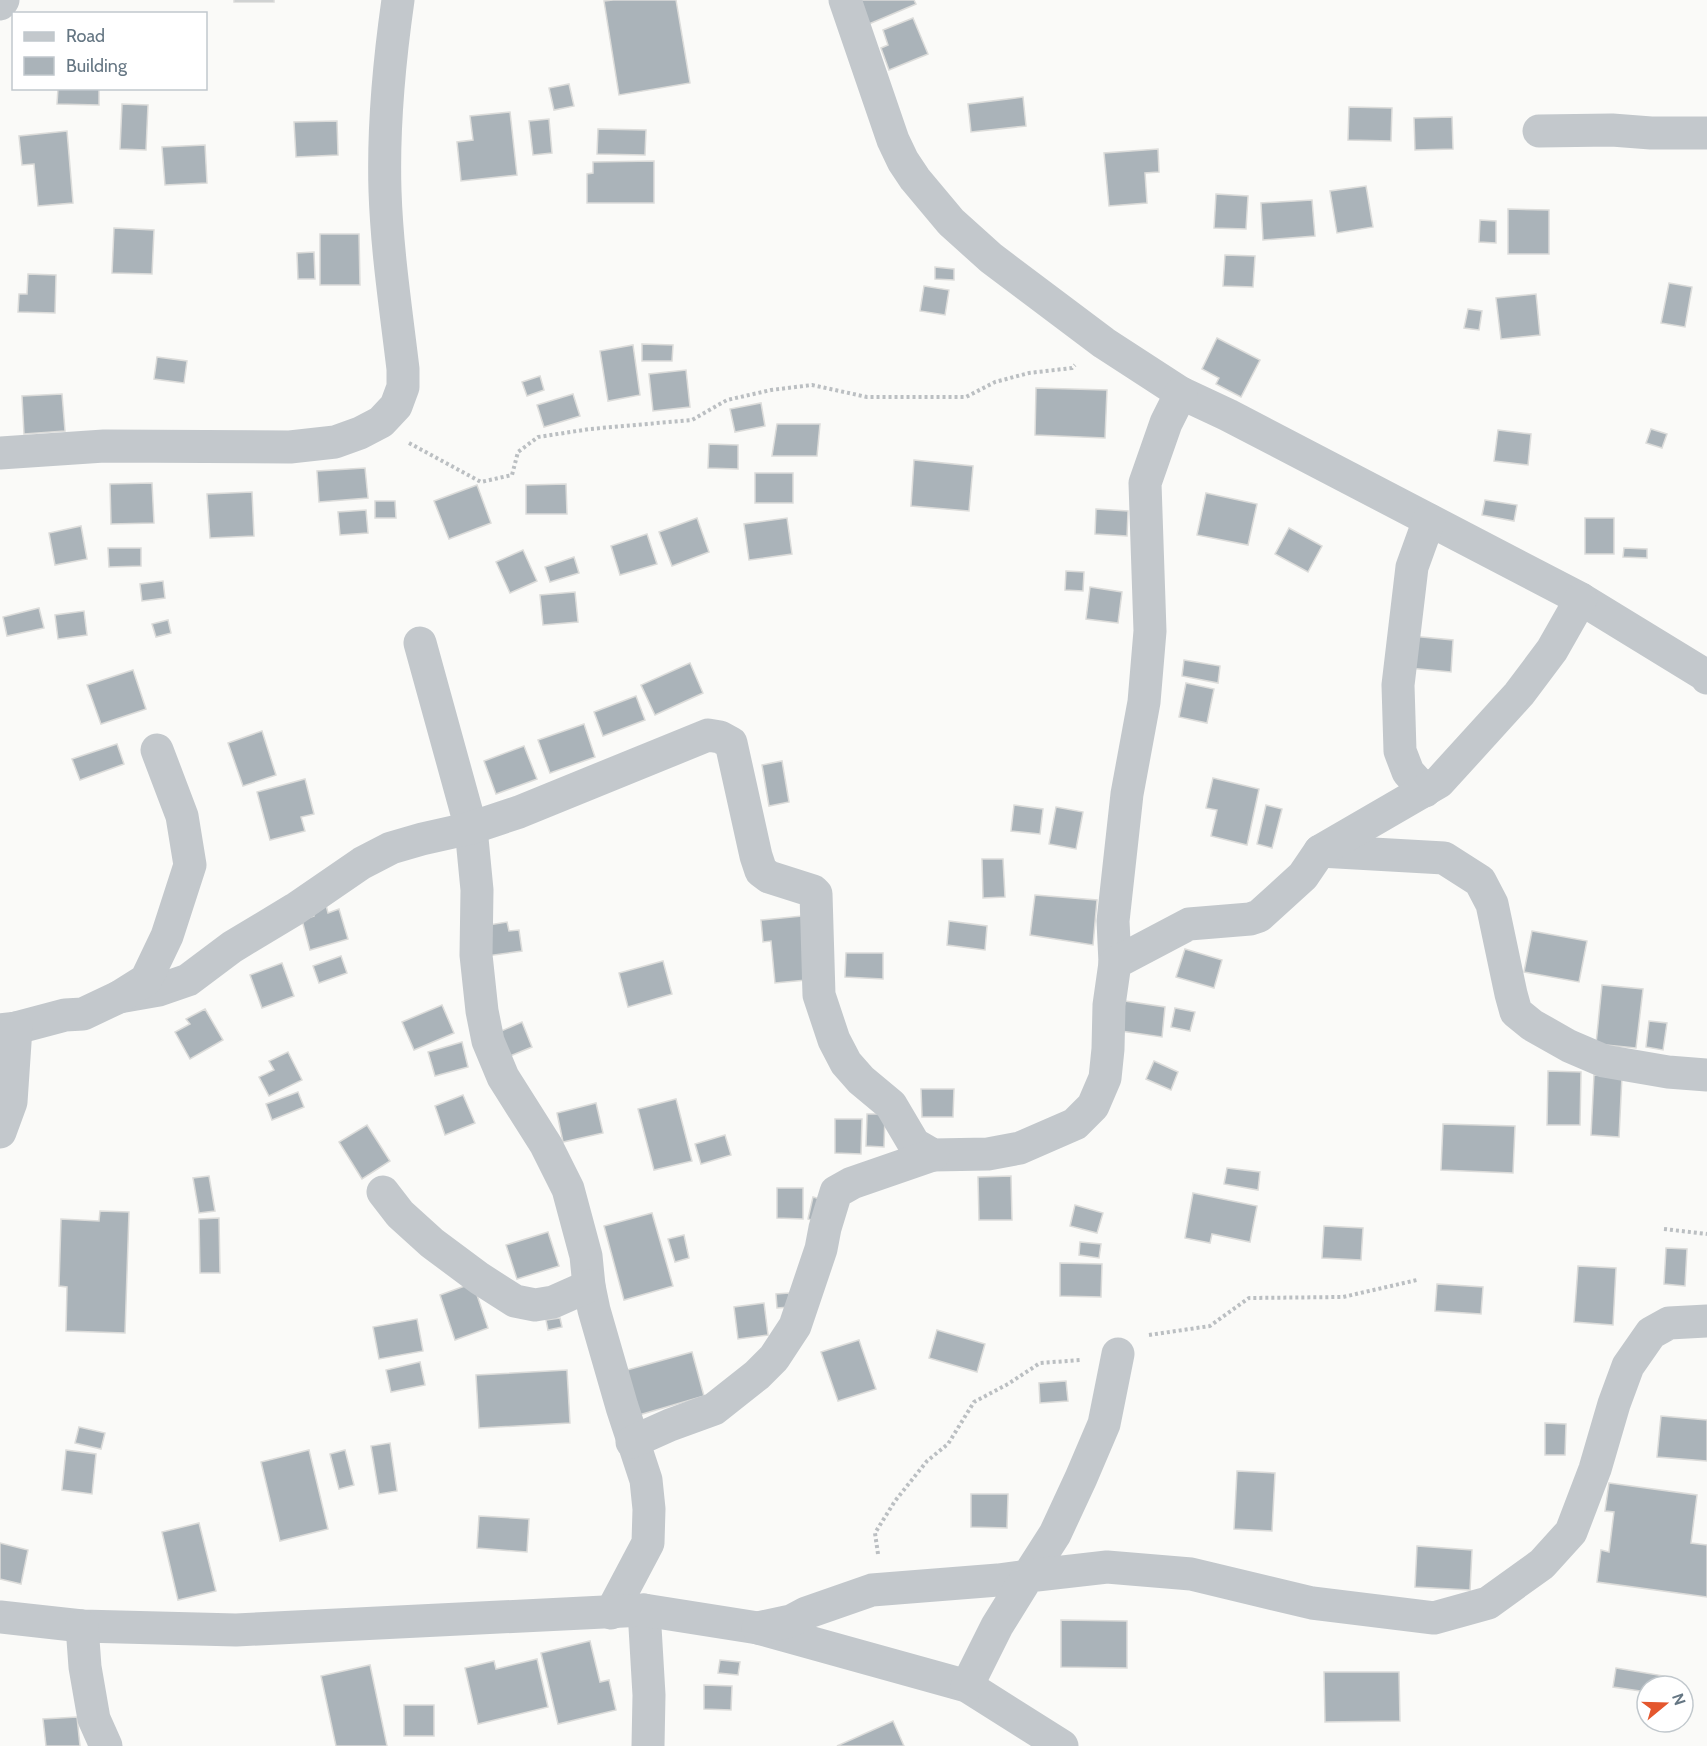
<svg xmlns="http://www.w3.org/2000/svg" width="1707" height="1746" font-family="Cabin,sans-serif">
<rect width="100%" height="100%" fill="#fafaf8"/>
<g fill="#aab3b9" stroke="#dcdcda" stroke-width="1.5">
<rect x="234" y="0" width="40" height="2"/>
<path d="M613,0H676L690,83L619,95L604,1Z"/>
<path d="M858,0H914L916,4L869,24Z"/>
<path d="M913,18L928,54L889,70L881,48L888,45L883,30Z"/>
<path d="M569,84L574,106L554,110L549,88Z"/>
<path d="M58,88H99V105L57,104Z"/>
<path d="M1023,97L1026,126L971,132L968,104Z"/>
<path d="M122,104L148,105L146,150L120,149Z"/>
<path d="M1349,107L1392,108L1391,141L1348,140Z"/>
<path d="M510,112L517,175L461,181L457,142L473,140L470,116Z"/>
<path d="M1452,117L1453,149L1415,150L1414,118Z"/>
<path d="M549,119L552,153L533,155L529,121Z"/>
<path d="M337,121L338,155L296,157L294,122Z"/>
<path d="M598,129L646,130L645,155L597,154Z"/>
<path d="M67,131L73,203L38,206L34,164L22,165L19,136Z"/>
<path d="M205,145L207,183L165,185L162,147Z"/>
<path d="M1158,149L1159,172L1145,173L1147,203L1109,206L1104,153Z"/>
<path d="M654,161V203H587V174L593,173V162Z"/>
<path d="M1366,186L1373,227L1337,233L1330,191Z"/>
<path d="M1216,194L1248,196L1246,229L1214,228Z"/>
<path d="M1312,200L1315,236L1263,240L1261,203Z"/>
<path d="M1508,209L1549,210V254H1508Z"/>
<path d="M1480,220L1496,221V243L1479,242Z"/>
<path d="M114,228L154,230L152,274L112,273Z"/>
<path d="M320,234H359L360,285H320Z"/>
<path d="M314,252L315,279H298L297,253Z"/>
<path d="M1225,255L1255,256L1253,287L1223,286Z"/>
<path d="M935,267L954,269V280L935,279Z"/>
<path d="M28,274L56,275L55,313L18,312L19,294H27Z"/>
<path d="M1669,283L1692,287L1685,327L1661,323Z"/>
<path d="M924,286L949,290L945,315L920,311Z"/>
<path d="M1536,294L1540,335L1501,339L1496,298Z"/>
<path d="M1468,309L1482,311L1479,330L1464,328Z"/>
<path d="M1217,338L1260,360L1241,397L1216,384L1219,378L1202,369Z"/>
<path d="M642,344L673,345L672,361H642Z"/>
<path d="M633,345L640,395L608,401L600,351Z"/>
<path d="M157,357L187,361L184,383L154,379Z"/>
<path d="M686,370L690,407L653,411L649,374Z"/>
<path d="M540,376L544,390L527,396L522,382Z"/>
<path d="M1036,388L1107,390L1105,438L1035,435Z"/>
<path d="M62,394L65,431L24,434L22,396Z"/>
<path d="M573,394L580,416L544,427L537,405Z"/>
<path d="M761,403L765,426L735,432L730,409Z"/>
<path d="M777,424H820L817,456H772Z"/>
<path d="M1651,429L1667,434L1662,448L1646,443Z"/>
<path d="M1498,430L1531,434L1528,465L1494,461Z"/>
<path d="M709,444L738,445V469L708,468Z"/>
<path d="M914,460L973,466L969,511L911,506Z"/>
<path d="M365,468L368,498L319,502L317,471Z"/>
<rect x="755" y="473" width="38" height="30"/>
<path d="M152,483L154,523L111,524L110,484Z"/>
<path d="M566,484L567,514H526V485Z"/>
<path d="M477,485L491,523L449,539L434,501Z"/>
<path d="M252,492L254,536L210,538L207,494Z"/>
<path d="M1206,493L1257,504L1248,545L1197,535Z"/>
<path d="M1485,500L1517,505L1514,521L1482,515Z"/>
<path d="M375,501H395L396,518H375Z"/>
<path d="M1096,509L1128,511L1127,536L1095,534Z"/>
<path d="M366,510L368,533L340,535L338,512Z"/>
<path d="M697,518L709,552L672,566L659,532Z"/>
<path d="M787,518L792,554L749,560L744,524Z"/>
<rect x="1585" y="518" width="29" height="36"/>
<path d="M81,526L87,559L55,565L49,533Z"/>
<path d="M1289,528L1322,546L1308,572L1275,554Z"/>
<path d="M647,534L657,564L620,575L611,546Z"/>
<path d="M108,548H141V566L109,567Z"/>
<path d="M1624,548L1647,549V558L1623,557Z"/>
<path d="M523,550L537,581L510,593L496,562Z"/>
<path d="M574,557L579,573L550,582L545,567Z"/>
<path d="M1066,571L1084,572L1083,591L1065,590Z"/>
<path d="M163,581L165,598L142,601L140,584Z"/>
<path d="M1090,587L1122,592L1118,623L1086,619Z"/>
<path d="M575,592L578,622L543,625L540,595Z"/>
<path d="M39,608L44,628L7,636L3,617Z"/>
<path d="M84,611L87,635L58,639L55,615Z"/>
<path d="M168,620L171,633L156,637L152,624Z"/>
<path d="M1411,636L1453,640L1451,672L1409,668Z"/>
<path d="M1184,660L1220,666L1218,683L1182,676Z"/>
<path d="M690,663L703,693L655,715L641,685Z"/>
<path d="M133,670L146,709L101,724L87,685Z"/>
<path d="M1186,683L1214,689L1207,723L1179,717Z"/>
<path d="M636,696L645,720L603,736L594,712Z"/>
<path d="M584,724L595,757L550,773L538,740Z"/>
<path d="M262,731L276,775L243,786L228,743Z"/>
<path d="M117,744L124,764L80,780L72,759Z"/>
<path d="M524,746L537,779L496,794L484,761Z"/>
<path d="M782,761L789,802L769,806L762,765Z"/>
<path d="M1213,778L1259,789L1247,845L1211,836L1217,810L1206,808Z"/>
<path d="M305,779L314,814L301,817L305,831L270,840L257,792Z"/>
<path d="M1014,805L1043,809L1040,834L1011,831Z"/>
<path d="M1266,805L1282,809L1272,848L1257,844Z"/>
<path d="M1056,807L1083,812L1076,849L1049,844Z"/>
<path d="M982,859H1003L1005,897L983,898Z"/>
<path d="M1035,895L1097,900L1093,945L1030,935Z"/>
<path d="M326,905L328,913L339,909L348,939L310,950L302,920L314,916L312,909Z"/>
<path d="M812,915L817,979L775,983L771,941L763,942L761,920Z"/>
<path d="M949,921L987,926L985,950L947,945Z"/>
<path d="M507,922L509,931L519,930L522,951L487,956L482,926Z"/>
<path d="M1532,931L1587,941L1579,982L1524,972Z"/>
<path d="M1185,949L1222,960L1214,988L1176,977Z"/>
<path d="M846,953H883V979L845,977Z"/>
<path d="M341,956L347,973L319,983L313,966Z"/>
<path d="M663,961L672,994L628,1007L619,973Z"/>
<path d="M282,963L294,996L262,1008L250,975Z"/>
<path d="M1602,985L1643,989L1636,1048L1596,1044Z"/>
<path d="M1118,1000L1165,1007L1162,1037L1114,1030Z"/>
<path d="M442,1005L454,1033L414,1050L402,1022Z"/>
<path d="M1175,1008L1195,1012L1190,1031L1171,1027Z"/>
<path d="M205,1009L223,1040L190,1059L175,1032L190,1024L186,1019Z"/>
<path d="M1649,1021L1667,1023L1663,1050L1646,1047Z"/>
<path d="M522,1022L532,1047L503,1059L492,1035Z"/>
<path d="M462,1042L468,1067L435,1076L428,1052Z"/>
<path d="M288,1052L302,1080L269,1096L259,1077L274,1070L269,1061Z"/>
<path d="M1154,1061L1178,1072L1171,1090L1146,1079Z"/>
<path d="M1548,1071L1581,1072L1580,1125H1547Z"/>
<path d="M1594,1075L1622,1076L1619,1137L1591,1135Z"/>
<path d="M921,1089H954L953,1117H922Z"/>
<path d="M298,1092L304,1107L272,1120L266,1104Z"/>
<path d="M463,1095L475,1123L445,1135L435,1106Z"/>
<path d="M676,1099L692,1161L654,1170L638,1109Z"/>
<path d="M596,1103L603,1133L563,1142L557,1113Z"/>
<path d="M867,1114H885L884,1147L866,1146Z"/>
<path d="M835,1119H862L861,1154L835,1153Z"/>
<path d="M1443,1124L1515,1126L1513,1173L1441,1170Z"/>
<path d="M367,1125L390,1161L362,1179L339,1142Z"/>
<path d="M725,1135L731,1155L701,1164L695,1144Z"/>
<path d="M1227,1168L1260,1172L1258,1190L1224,1184Z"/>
<path d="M209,1176L215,1211L199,1213L193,1178Z"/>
<path d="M1011,1176L1012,1220H979L978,1177Z"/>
<path d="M777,1188H803V1219L777,1218Z"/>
<path d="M1193,1193L1257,1206L1250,1242L1212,1234L1210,1243L1185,1238Z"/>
<path d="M813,1197L827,1201L822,1223L808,1219Z"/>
<path d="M1075,1205L1103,1213L1097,1233L1070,1226Z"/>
<path d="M100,1211L129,1212L125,1333L66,1331L67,1287L59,1286L61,1219L99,1221Z"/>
<path d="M652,1213L673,1286L624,1300L604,1226Z"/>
<path d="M219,1218L220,1273H200L199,1219Z"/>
<path d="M1324,1226L1363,1228L1361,1260L1322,1258Z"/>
<path d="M548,1232L559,1266L517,1279L506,1245Z"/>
<path d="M684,1235L689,1258L675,1262L668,1239Z"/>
<path d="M1080,1242L1101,1244L1099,1258L1079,1255Z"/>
<path d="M1666,1248L1687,1249L1685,1286L1664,1284Z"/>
<path d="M1060,1263L1102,1264L1101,1297L1060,1296Z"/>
<path d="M1578,1266L1616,1268L1613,1325L1574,1322Z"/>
<path d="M473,1283L488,1328L455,1340L440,1295Z"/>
<path d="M1437,1284L1483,1287L1481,1314L1435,1311Z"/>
<path d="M789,1293L790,1307L777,1308L776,1294Z"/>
<path d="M764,1303L768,1335L738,1339L734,1307Z"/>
<path d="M560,1318L562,1327L548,1330L546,1320Z"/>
<path d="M417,1319L423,1351L379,1359L373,1327Z"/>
<path d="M937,1330L985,1344L977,1372L929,1358Z"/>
<path d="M859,1340L876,1389L838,1401L821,1352Z"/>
<path d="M692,1352L704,1396L639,1415L627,1370Z"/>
<path d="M420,1362L425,1385L391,1392L386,1370Z"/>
<path d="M567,1370L570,1423L479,1428L476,1375Z"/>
<path d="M1066,1381L1068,1401L1040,1403L1039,1383Z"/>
<path d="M1661,1416L1707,1420V1461L1657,1457Z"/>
<path d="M1545,1423L1566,1424L1565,1455H1545Z"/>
<path d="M79,1427L105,1433L101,1449L75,1443Z"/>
<path d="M390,1443L397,1491L379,1494L371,1446Z"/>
<path d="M66,1450L96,1454L92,1494L62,1490Z"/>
<path d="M309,1450L328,1529L280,1541L261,1462Z"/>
<path d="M345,1450L354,1485L339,1489L330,1454Z"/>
<path d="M1237,1471L1275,1473L1272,1531L1234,1529Z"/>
<path d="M1609,1483L1697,1495L1691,1543L1707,1545V1597L1597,1582L1601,1550L1609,1552L1614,1512L1605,1511Z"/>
<path d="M971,1494H1008L1007,1528L971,1527Z"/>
<path d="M479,1516L529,1519L527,1552L477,1548Z"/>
<path d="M199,1523L216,1591L178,1600L162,1532Z"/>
<path d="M0,1543L28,1550L21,1584L0,1579Z"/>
<path d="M1417,1546L1472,1550L1470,1590L1415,1587Z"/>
<path d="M1061,1620L1127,1621V1668L1061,1667Z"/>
<path d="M590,1641L600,1682L609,1680L616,1710L558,1724L541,1653Z"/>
<path d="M537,1659L548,1707L478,1724L465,1668L494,1661L496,1669Z"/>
<path d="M720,1660L740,1662L738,1675L718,1673Z"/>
<path d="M370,1665L387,1746H336L321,1676Z"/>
<path d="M1616,1668L1664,1676L1663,1686H1647V1692L1613,1687Z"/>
<path d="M1324,1672H1399L1400,1721L1325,1722Z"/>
<path d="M704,1685L732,1686L731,1710L704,1709Z"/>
<rect x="404" y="1705" width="30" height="31"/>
<path d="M77,1717L80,1746H46L43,1719Z"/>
<path d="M893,1721L904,1746H837Z"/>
</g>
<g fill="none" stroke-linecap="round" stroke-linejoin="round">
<g stroke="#bbbfc2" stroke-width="4" stroke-dasharray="3 3" stroke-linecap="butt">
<path d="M409,443L481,482L512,475L518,452L538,437L590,429L692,420L727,400L771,390L812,385L867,397H966L995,382L1029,373L1072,368L1075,365"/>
<path d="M1664,1229L1707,1234"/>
<path d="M1149,1335L1210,1326L1249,1298L1343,1297L1417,1280"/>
<path d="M878,1554L875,1533L895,1501L927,1461L948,1444L974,1402L1008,1384L1040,1363L1081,1360"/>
</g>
<g stroke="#c3c8cc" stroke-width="33">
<path d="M845,0L893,140L903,161L915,179L951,222L991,258L1104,343L1181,393L1228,415L1581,599L1705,675L1707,678"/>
<path d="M0,4L3,0"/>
<path d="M1539,131L1612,130L1651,133H1707"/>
<path d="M0,453L104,446L290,447L335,442L360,433L381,422L396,406L403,387V369C396,310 387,251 385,191C383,127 389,63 398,0"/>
<path d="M420,643L471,828L477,890L476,955L482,1011L488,1041L503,1077L546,1145L568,1189L586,1256L589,1286L594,1310L622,1407L646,1480L649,1509L648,1543L611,1613"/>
<path d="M1425,791L1408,772L1400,751L1398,685L1412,567L1429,520"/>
<path d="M1320,851L1444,858L1480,881L1492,904L1511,994L1516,1012L1532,1025L1569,1046L1604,1061L1668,1072L1707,1075"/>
<path d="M1115,963L1113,921L1127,794L1144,702L1150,631L1145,483L1166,423L1181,393"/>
<path d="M119,997L159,990L188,980L232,947L295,909L362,863L391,848L422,839L471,828L519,812L708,735L720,737L731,743L756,856L761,871L769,877L813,891L816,894L819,995L834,1040L846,1063L861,1080L891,1105L914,1144L933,1155L988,1154L1020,1148L1075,1124L1093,1106L1105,1078L1108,1049L1109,1005L1115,963L1189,924L1250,919L1259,916L1303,876L1320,851L1439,782L1519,694L1552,650L1581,599"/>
<path d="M0,1030L16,1028L65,1015L83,1014L119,997L146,980L167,936L190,865L182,816L157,750"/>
<path d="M0,1132L11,1102L16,1028"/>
<path d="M383,1192L400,1214L432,1243L479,1278L515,1301L535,1305L553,1302L589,1286"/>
<path d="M632,1442L670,1425L714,1409L757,1375L774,1358L795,1326L821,1249L825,1228L836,1192L852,1183L933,1155"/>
<path d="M644,1610L649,1695L648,1746"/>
<path d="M0,1617L82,1626L236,1630L644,1610L758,1628L967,1686L1062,1746"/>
<path d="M82,1626L85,1667L94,1719L106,1746"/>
<path d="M758,1628L791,1621L806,1613L872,1590L998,1580L1028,1576L1055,1534L1081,1478L1104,1424L1118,1354"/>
<path d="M967,1686L997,1626L1028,1576L1107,1567L1191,1574L1312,1603L1434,1618L1488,1603L1542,1564L1571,1532L1595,1469L1614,1404L1628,1366L1651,1333L1669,1323L1707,1321"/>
</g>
</g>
<rect x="12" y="12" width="195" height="78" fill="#ffffff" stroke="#c1c8cd" stroke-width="1.5"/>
<rect x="24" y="32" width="30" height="9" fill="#c3c8cc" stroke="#c1c8cd" stroke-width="1.5"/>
<text x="66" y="42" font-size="18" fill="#657683">Road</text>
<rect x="24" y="57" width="30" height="18" fill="#aab3b9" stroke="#c1c8cd" stroke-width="1.5"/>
<text x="66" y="72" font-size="18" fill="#657683">Building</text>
<g transform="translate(1665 1704) rotate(71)"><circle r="28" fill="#ffffff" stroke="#c1c8cd" stroke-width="1.5"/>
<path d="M0-4.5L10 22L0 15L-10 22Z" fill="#e4572e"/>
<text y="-9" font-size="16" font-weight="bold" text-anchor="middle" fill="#657683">N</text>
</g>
</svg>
